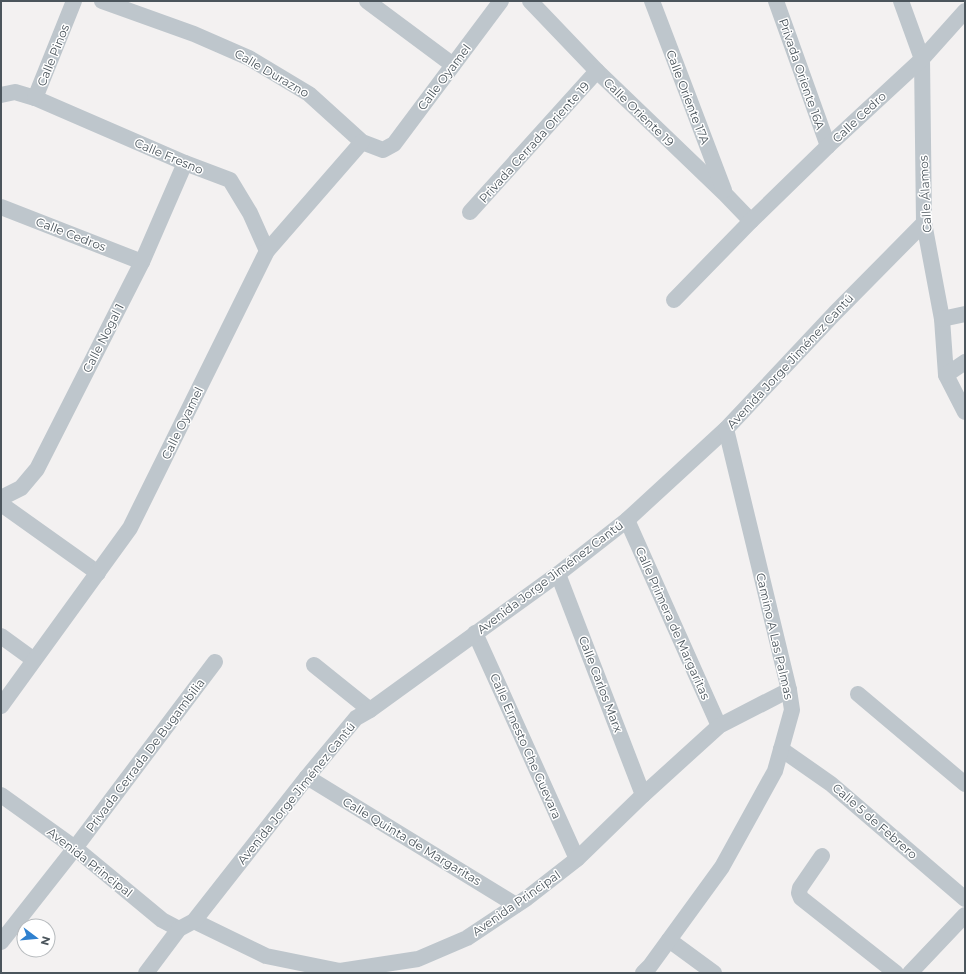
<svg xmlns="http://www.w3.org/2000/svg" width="966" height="974" font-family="Montserrat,sans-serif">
<rect width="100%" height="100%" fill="#f3f1f1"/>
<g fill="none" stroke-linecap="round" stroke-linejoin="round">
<g stroke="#bec6cc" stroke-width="16">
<path d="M102,1L194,34L249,58L309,94L362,142L383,150L394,144L501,1"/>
<path d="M367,1L453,65"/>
<path d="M530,1L597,71L725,194L751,221"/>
<path d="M652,1L724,190"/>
<path d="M776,1L828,146"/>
<path d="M901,1L922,59L924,223L942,319L946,375L965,412"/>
<path d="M1,95L15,92L35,98L185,163L230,180L250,213L267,251"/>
<path d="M35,98L74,1"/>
<path d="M1,207L142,262"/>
<path d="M470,212L597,71"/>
<path d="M674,300L751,221L828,146L922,59L965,11"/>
<path d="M942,319L965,314"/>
<path d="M946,375L965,362"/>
<path d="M1,498L21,488L37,469L142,262L185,163"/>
<path d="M1,504L98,573"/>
<path d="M627,520L719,726"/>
<path d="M558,574L643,795"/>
<path d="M475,633L577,859"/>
<path d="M1,636L34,660"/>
<path d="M314,665L370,710"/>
<path d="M858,694L965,784"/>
<path d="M1,706L130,528L267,251L362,142"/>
<path d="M781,749L831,784L965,899"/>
<path d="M307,777L516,905"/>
<path d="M1,795L75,848L162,920L179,929"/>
<path d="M822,856L800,888L799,893L801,898L896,973"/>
<path d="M194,921L266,956L340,971L418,959L467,938L527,898L577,859L643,795L719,726L789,690"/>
<path d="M669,940L714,973"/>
<path d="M1,942L75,848L215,662"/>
<path d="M146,973L179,929L194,921L307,777L356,718L370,710L558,574L627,520L726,429L835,313L924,223"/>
<path d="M643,973L650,966L722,867L775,771L792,710L789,690L726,429"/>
<path d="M910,973L965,915"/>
</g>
</g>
<g text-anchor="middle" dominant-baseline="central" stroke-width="3" stroke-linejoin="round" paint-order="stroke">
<g font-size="12" fill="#4b555c" stroke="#fff">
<text transform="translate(53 55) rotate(-68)">Calle Pinos</text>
<text transform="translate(272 73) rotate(30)">Calle Durazno</text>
<text transform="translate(802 74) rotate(71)">Privada Oriente 16A</text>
<text transform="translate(444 77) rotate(-53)">Calle Oyamel</text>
<text transform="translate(688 97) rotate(69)">Calle Oriente 17A</text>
<text transform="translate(639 112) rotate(44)">Calle Oriente 19</text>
<text transform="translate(859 117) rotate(-43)">Calle Cedro</text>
<text transform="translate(534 142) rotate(-48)">Privada Cerrada Oriente 19</text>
<text transform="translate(169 156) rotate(23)">Calle Fresno</text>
<text transform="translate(925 194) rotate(-93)">Calle Álamos</text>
<text transform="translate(71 234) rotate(21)">Calle Cedros</text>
<text transform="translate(103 338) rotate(-63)">Calle Nogal 1</text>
<text transform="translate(790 361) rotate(-47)">Avenida Jorge Jiménez Cantú</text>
<text transform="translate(182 423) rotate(-64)">Calle Oyamel</text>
<text transform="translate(550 577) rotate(-37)">Avenida Jorge Jiménez Cantú</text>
<text transform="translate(673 623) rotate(66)">Calle Primera de Margaritas</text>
<text transform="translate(775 636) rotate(77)">Camino A Las Palmas</text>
<text transform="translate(601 684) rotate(69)">Calle Carlos Marx</text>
<text transform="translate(526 746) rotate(66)">Calle Ernesto Che Guevara</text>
<text transform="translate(145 755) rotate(-53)">Privada Cerrada De Bugambilia</text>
<text transform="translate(296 793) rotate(-51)">Avenida Jorge Jiménez Cantú</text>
<text transform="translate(875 821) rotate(41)">Calle 5 de Febrero</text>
<text transform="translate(412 841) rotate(31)">Calle Quinta de Margaritas</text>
<text transform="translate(90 862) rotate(38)">Avenida Principal</text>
<text transform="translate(516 903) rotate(-35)">Avenida Principal</text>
</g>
</g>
<rect width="966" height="974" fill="none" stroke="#4b555c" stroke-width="4"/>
<g transform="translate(36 938) rotate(106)"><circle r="19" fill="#ffffff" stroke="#b7bbbe"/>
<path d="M0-3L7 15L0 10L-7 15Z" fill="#2f80cf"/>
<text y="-6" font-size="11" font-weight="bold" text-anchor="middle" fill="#4b555c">N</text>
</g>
</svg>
